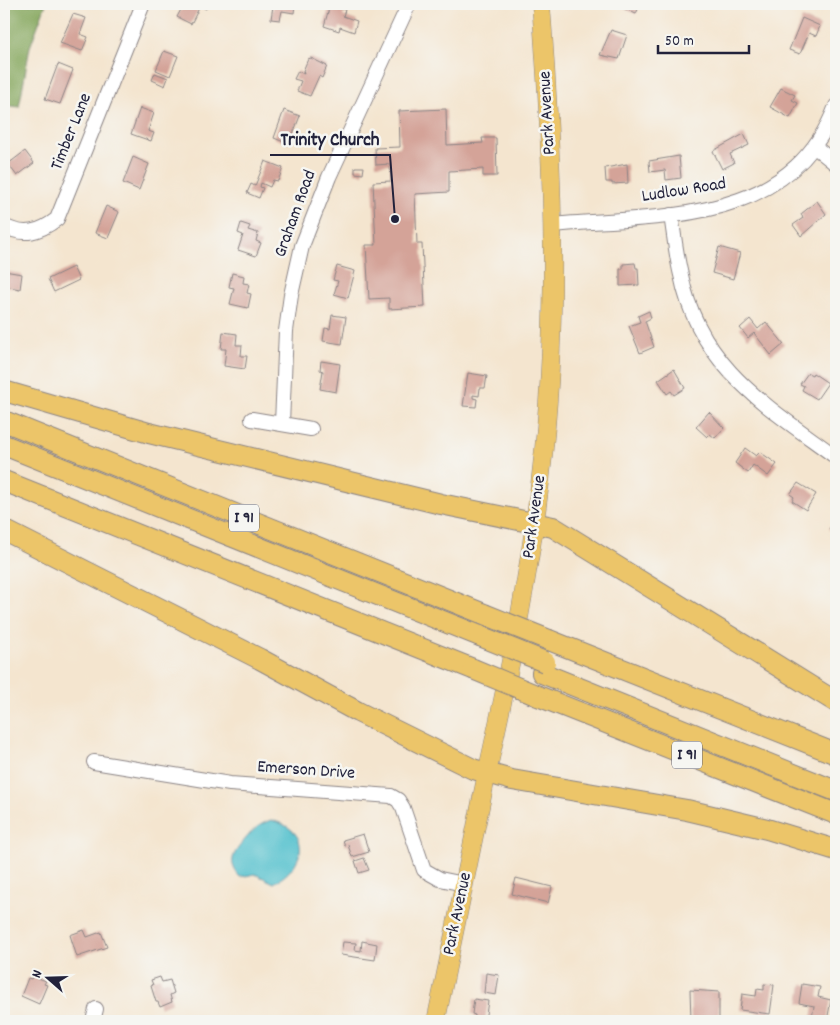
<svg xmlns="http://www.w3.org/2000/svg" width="840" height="1025" font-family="Dekko,sans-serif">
<rect width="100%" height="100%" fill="#f6f6f2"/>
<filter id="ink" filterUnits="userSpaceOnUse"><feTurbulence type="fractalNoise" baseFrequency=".02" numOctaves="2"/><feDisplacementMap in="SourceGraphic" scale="10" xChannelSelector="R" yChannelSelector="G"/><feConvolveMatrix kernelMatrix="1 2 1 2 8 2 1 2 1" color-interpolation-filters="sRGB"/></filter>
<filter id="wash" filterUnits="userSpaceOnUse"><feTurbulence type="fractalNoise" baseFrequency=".0096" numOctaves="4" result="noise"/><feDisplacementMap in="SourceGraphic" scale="20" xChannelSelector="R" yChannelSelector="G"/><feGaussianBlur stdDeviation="1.12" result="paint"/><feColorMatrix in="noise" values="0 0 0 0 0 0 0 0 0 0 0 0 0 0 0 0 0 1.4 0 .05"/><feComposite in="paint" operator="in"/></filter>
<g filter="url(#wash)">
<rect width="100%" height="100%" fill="#f4e5cf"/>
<path fill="#84a65b" stroke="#53644b" d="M9,4H46L30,47L19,107L4,105V43Z"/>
<path fill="#55c1ce" stroke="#3c7284" d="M271,820C313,831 306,865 274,883L255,874L240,877C228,863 232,855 243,842C252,831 257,825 271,820Z"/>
<g id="blocks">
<g fill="#d4a398">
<path d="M184,4H208L206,9L200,6L191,24L177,17Z"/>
<path d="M263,4H295L294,13L282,11L280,20L271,19L273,6Z"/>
<path d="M622,4H640L636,14L621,7Z"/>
<path d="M330,5L345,10L343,16L357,21L354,32L340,27L339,31L324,26Z"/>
<path d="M73,14L86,18L80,34L88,37L82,51L60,43Z"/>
<path d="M802,18L820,26L816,36L809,33L800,54L789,50Z"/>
<path d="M611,30L627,35L619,59L600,55Z"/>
<path d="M164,51L178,56L170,76L156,70Z"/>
<path d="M311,58L327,66L322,78L319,76L310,96L297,91L301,81L294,79L298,71L304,74L303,71L308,59Z"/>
<path d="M58,64L73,70L60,104L45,99Z"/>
<path d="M155,73L168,78L165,86L152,80Z"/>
<path d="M781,88L795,95L792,100L798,103L790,118L770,107Z"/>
<path d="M140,108L154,113L148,131L154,133L151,141L131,134Z"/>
<path d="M446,109L447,145L483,143L482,138H496L497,176H483V169L449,171V192L415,194L417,244H422L425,307L389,309V298L369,299L366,245H376L373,182L391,181L390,164L376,165L375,148L400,147L399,111Z"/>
<path d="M284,110L300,116L289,144L274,138Z"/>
<path d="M744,134L749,145L730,154L734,163L722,169L713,151Z"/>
<path d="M25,151L34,163L17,176L8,164Z"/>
<path d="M679,156L681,178L666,180L665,170L650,172L649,161Z"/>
<path d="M133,157L149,164L139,190L123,183Z"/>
<path d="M265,161L283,168L278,181L273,180L270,187L261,183L260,187L263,188L259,198L247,193L251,184L255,186Z"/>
<path d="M627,164L628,183L612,184V182H606L605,168Z"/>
<path d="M355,167H364L363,174L355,173Z"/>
<path d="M817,201L826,214L801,236L793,225L803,218L801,214Z"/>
<path d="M106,206L119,212L108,238L95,233Z"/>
<path d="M241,223L250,226L248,230L258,233L256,241L261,243L256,256L238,250L243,235L238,233Z"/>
<path d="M719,247L740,253L733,279L712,273Z"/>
<path d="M635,263L636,268H638L639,285L620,286V269H623V264Z"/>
<path d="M337,266L355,271L348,298L334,294L338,281L333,280Z"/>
<path d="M73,267L79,280L54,292L48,279Z"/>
<path d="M4,271L22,274L20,289L4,286Z"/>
<path d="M232,273L244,276L243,283L249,284L247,293L251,294L248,308L230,304L234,288L229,287Z"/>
<path d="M649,311L651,318L645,321L654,347L640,353L629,326L640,322L638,316Z"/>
<path d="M332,315L346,317L342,344L323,341L325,328L330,329Z"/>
<path d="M750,319L758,329L766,322L784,344L771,355L754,333L748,338L740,328Z"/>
<path d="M223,332L237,334L236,345H242L241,356H247L245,369L224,366L226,349H221Z"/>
<path d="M321,361L340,364L336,392L320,389L323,371L320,370Z"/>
<path d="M674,369L685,388L674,395L671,391L667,394L658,380Z"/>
<path d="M468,373L487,376L485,388H480L479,396L473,395V398L477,399L476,407L463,406Z"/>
<path d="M808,373L812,375L813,373L828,383L817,399L802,390L804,386L800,384Z"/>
<path d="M709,412L724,428L715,438L710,434L707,437L696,427Z"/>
<path d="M745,448L756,456L760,452L777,464L768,476L753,465L748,473L735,463Z"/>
<path d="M798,483L816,494L806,510L792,501L794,497L790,494Z"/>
<path d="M836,519V534L829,529Z"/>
<path d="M363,834L369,852L352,857L348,845L345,846L343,840Z"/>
<path d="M364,858L369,870L359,873L355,861Z"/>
<path d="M516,878L552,887L548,903L512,894Z"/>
<path d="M84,930L87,937L101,932L107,947L77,957L70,935Z"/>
<path d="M362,941L377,944L375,960L341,955L343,942L356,943L355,950L361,951Z"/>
<path d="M486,973L499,975L496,995L484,993Z"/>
<path d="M33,976L46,981L44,984L47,985L39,1004L21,996L28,978L31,979Z"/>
<path d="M160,977L162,982L170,980L174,993L170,995L172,1002L160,1007L158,1002H156L151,986L153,985L151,980Z"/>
<path d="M764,984L774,985L770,1014L740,1010L742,994L756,996L757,989L764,990Z"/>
<path d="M802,984L820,987L818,997L831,1000L827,1021L812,1018L814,1006L799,1003Z"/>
<path d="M690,990L719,992V1019L691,1020Z"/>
<path d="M474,999L488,1001L485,1021H474L475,1015L472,1014Z"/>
</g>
</g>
</g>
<g filter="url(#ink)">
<use href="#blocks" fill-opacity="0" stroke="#8b8485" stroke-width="1"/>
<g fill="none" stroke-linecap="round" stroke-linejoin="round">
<g stroke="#8b8485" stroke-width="16">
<g id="minor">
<path d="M815,147L836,164"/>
<path d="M671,215C674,234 676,255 681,275C699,367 767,406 836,457"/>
<path d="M553,225C660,215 790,226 836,106"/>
<path d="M4,226C24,237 40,232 57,219L143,4"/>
<path d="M252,419L311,429"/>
<path d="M282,423L286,331L291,295L302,246L329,177L409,4"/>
<path d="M94,762L230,784L391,796L398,800L403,808L424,870L440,879L464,884"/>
<path d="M93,1021L96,1009"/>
</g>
</g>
<g stroke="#8b8485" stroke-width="19">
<path id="major" d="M436,1021C453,939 470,856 487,773C511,665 533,557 544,448C559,299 552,152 541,4"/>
</g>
<g stroke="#8b8485" stroke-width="22">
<g id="highway">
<path d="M4,391L149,433L441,504L553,527L836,702"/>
<path d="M4,421L484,614"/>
<path d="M4,445L480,636"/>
<path d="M4,481L473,669"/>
<path d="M4,530L260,659L358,712L473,769L512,780L687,810L767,829L836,850"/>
<path d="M549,640L836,754"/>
<path d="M542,673L836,791"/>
<path d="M538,696L836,814"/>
</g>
</g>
<use href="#minor" stroke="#fff" stroke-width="14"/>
<use href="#major" stroke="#ecc569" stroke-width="18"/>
<use href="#highway" stroke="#ecc569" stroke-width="20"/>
<g stroke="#8b8485" stroke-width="22" stroke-linecap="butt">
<g id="highway-bridge">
<path d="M484,614L549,640"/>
<path d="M480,636L545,662"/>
<path d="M473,669L538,696"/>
</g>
</g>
<use href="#highway-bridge" stroke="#ecc569" stroke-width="20"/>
</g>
</g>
<g text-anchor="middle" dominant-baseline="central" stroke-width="5" stroke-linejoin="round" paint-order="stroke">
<g fill="#f6f6f2" stroke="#626272" stroke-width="1">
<rect x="229" y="504.5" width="30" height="27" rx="4"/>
<rect x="672" y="741.5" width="30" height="27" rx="4"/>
</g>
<g font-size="16" font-weight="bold" fill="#22223b">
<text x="244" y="518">I 91</text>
<text x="687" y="755">I 91</text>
</g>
<g font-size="18" fill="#22223b" stroke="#f6f6f2">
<text transform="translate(548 113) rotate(-93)">Park Avenue</text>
<text transform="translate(72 132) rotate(-68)">Timber Lane</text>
<text transform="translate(684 191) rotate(-9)">Ludlow Road</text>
<text transform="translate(296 214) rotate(-70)">Graham Road</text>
<text transform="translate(535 517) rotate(-82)">Park Avenue</text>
<text transform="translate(306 771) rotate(4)">Emerson Drive</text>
<text transform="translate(458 914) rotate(-78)">Park Avenue</text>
</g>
</g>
<path fill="none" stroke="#22223b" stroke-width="2" d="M395 219L390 155H270"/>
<circle fill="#22223b" stroke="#f6f6f2" stroke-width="2" cx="395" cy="219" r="5"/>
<g font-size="19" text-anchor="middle" font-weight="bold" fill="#22223b" stroke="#f6f6f2" stroke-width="5" stroke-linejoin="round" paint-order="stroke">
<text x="330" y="145">Trinity Church</text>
</g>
<rect width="840" height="1025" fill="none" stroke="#f6f6f2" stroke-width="20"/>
<g transform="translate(48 978) rotate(290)" stroke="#f6f6f2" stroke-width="4" paint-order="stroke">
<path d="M0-4L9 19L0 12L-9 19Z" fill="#22223b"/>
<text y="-8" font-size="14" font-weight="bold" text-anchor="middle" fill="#22223b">N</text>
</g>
<path d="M658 45v8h91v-8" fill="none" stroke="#22223b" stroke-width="2.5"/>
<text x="665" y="45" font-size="15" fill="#22223b" stroke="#f6f6f2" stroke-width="4" paint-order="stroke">50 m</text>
</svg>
